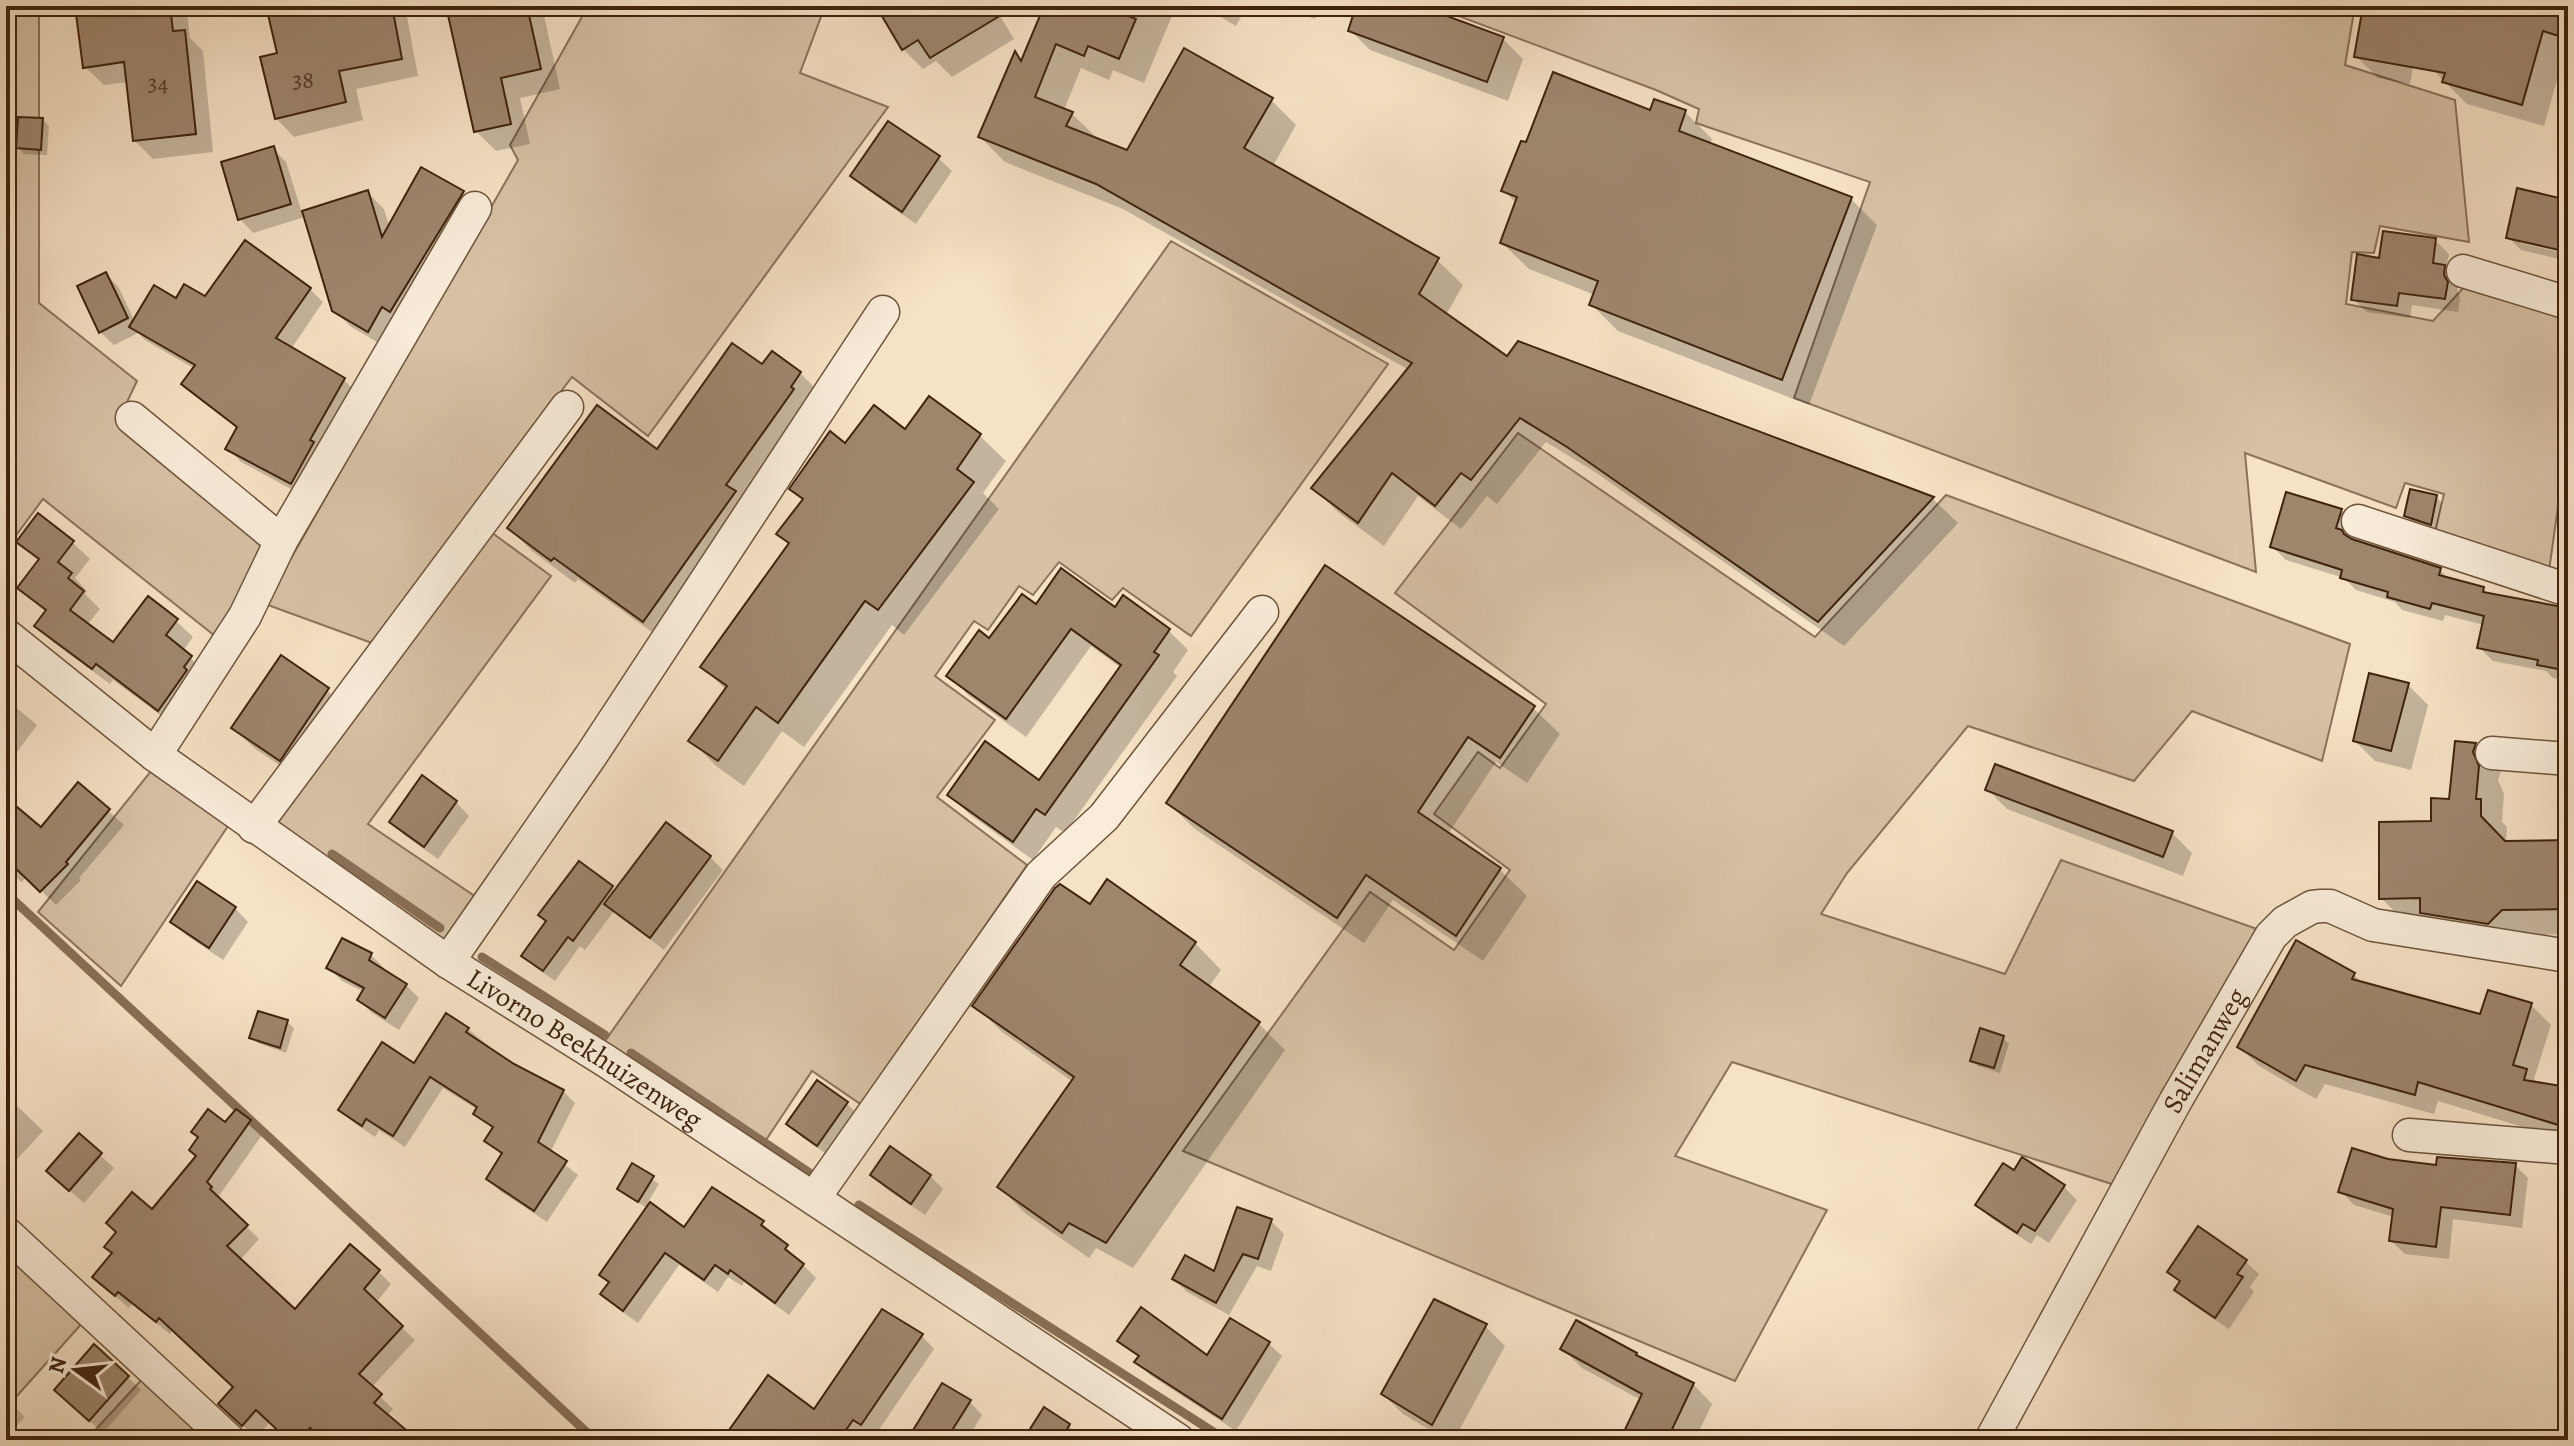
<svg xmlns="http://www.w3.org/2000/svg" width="2574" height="1446" font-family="Alegreya,serif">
<rect width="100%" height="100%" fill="#f6e2c5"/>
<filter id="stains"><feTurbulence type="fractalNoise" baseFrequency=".0025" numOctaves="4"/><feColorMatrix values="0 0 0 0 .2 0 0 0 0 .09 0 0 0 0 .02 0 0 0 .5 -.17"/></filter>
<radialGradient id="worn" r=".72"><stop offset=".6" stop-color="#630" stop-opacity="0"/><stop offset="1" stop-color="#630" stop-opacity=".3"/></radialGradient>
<g fill="#d7c2a6" stroke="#8b725a" stroke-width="2">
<path d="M6,6H39V303L137,381L117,423L269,544L215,636L43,499L6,549Z"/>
<path d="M588,6H825L800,73L888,107L648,436L572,377L372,643L265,604L518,160L510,145Z"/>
<path d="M1432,6H2355L2345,65L2455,100L2469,242L2380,226L2374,253L2352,252L2346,304L2433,321L2466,285L2568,316V487L2561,485L2549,571L2434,536L2444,494L2405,483L2396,508L2245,453L2256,572L1794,398L1870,182L1696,123L1699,109L1656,90Z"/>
<path d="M1171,241L1388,364L1191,636L1123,588L1112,600L1059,562L1033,595L1019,586L988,630L974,621L935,676L995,720L937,797L1027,865L862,1105L812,1071L758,1152L600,1048Z"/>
<path d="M1518,433L1815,637L1946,495L2350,644L2322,761L2192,711L2134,781L1968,726L1847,873L1821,914L2005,974L2061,860L2260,930L2118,1186L1732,1062L1675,1156L1827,1210L1735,1381L1183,1151L1370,892L1454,950L1510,870L1434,814L1478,752L1500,768L1546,704L1395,593Z"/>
<path d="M491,532L551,576L368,824L479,899L447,939L434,937L266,823Z"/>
<path d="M151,771L230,823L121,986L38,912Z"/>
<path d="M6,1249L85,1320L16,1397L6,1387Z"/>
<path d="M146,1375L208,1440H86Z"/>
</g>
<g fill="#0003">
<path d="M77,6H186L190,38L203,51L213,152L153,159L134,140L128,82L104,85L85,67Z"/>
<path d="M268,6H405L418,76L356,89L363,120L294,137L276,118L280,55Z"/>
<path d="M448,6H542L560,89L520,98L530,144L496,151L476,131Z"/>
<path d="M878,6H994L1014,39L952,77L936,61L923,69L903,49Z"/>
<path d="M1046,6H1099L1108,10L1109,6H1176L1144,83L1113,70L1109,80L1081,68L1064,110L1071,113L1097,138L1128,152L1271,100L1296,125L1273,166L1437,260L1463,285L1446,315L1507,359L1518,344L1933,499L1958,523L1844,646L1595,472L1546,442L1497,504L1487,496L1461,529L1418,496L1384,546L1339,513L1314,488L1409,370L1123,209L1005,162L980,137L1016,55L1023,62Z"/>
<path d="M1178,6H1202L1199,14Z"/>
<path d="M1202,6H1247L1236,26Z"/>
<path d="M1281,6H1320L1315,19Z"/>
<path d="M1359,6H1414L1503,39L1523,59L1508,101L1370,50L1350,30Z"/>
<path d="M2365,6H2424L2410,84L2378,78L2356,56Z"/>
<path d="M2447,6H2568V53L2565,52L2544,126L2467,104L2433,70Z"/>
<path d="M1685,112L1712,139L1709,145L1850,198L1877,225L1809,405L1618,331L1591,304L1595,295L1529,269L1502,243L1517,204L1504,191Z"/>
<path d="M43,120L49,126L47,155L24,154L18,147Z"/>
<path d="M273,149L286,162L302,213L368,193L384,209L390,228L462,192L478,208L384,346L351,327L334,310L305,217L253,233L240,219Z"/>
<path d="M938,158L952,171L916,224L866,189L853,176Z"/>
<path d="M2568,202V250L2520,239V243L2568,254V261L2521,250L2508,237Z"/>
<path d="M2435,240L2449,254L2446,269L2458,280L2457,289L2460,297L2458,312L2412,305L2410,318L2367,312L2353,299L2381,260Z"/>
<path d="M106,274L119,288L135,322L176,300L310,289L323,302L291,349L344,380L357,393L304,496L241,462L228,448L238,429L183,384L195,369L145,340L138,333L114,345L100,332Z"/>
<path d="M763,367L800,373L823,396L667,643L578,579L575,583L532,551L509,528L657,452Z"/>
<path d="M929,399L980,436L1006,461L983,493L999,509L904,635L892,625L804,747L782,731L744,786L716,766L691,740L726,690L703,667L790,545L779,534L804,501L792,488L846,446L906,432Z"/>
<path d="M2436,497L2442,503L2437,530L2413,522L2406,516Z"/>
<path d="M2341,511L2354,524L2349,540L2440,570L2450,580L2483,589L2489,595L2568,610V681L2553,678L2546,671L2493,661L2480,648L2484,625L2445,615L2443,621L2402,610L2395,602L2356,590L2344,578L2286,560L2272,546Z"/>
<path d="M38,516L73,543L90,559L75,578L87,591L85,594L100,609L87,625L114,645L176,621L193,637L183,651L207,674L175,726L113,680L110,684L53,642L37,626L47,613L19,588L40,561L19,541Z"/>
<path d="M2568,530V549L2564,546Z"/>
<path d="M1036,607L1115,610L1169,631L1188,650L1173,672L1177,676L1065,833L1056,827L1033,860L969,814L950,794L1039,783L1121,668L1091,646L1026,737L968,695L949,675Z"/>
<path d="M2408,685L2428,705L2411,770L2375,761L2355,741Z"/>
<path d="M327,690L347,710L300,779L254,748L234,728Z"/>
<path d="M6,699L37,725L6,767Z"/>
<path d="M1533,708L1560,734L1527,783L1496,762L1448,834L1500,870L1527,896L1483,961L1393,900L1364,943L1195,829L1168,803Z"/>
<path d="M2475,745L2501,771L2498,780L2504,794L2502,822L2507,827L2506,843L2568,842V934L2528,935L2407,924L2381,898L2451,801Z"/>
<path d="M422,778L456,802L469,816L438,859L404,835L391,822Z"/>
<path d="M79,785L124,825L79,878L81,880L56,905L27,877L21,882L6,867V819L41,830Z"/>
<path d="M1987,789L2172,833L2192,853L2183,876L2007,809Z"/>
<path d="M666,824L710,857L723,870L664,950L614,911L585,950L580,946L555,981L535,967L524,956L548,922L580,864L616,892Z"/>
<path d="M198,884L235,908L248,922L223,960L186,935L173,922Z"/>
<path d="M1090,907L1195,943L1221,970L1208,988L1258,1023L1285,1050L1133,1268L1096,1248L1089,1258L1026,1214L999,1187L1073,1082L1002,1032L975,1005Z"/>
<path d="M343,941L371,955L384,968L383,971L406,985L419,998L399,1030L372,1013L359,1000L364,992L342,981L329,968Z"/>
<path d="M2296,943L2354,975L2364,984L2482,1016L2531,1005L2551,1025L2534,1079L2539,1084L2568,1089V1141L2438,1101L2434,1114L2325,1084L2316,1099L2259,1066L2239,1047Z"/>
<path d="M259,1013L287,1022L294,1028L286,1053L258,1043L252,1037Z"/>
<path d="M468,1029L513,1066L563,1091L575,1103L550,1153L578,1175L547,1222L500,1191L488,1179L503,1156L486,1141L494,1130L475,1113L478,1110L443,1088L405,1147L379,1130L375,1137L353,1122L340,1110L415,1066Z"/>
<path d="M2003,1038L2009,1044L2000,1073L1978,1066L1972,1060Z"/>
<path d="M8,1097L43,1131L6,1171V1099Z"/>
<path d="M846,1103L860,1116L831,1157L802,1137L789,1124Z"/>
<path d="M249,1121L262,1135L219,1196L224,1202L223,1204L259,1239L240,1260L295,1312L378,1271L391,1284L376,1303L415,1340L371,1388L393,1409L387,1416L415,1440H290L270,1422L256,1438L234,1417L235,1387L173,1329L170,1334L132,1304L129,1308L108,1290L152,1212L225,1124Z"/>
<path d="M100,1155L114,1168L84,1203L62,1184Z"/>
<path d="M2387,1161L2438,1167L2515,1165L2528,1178L2522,1228L2453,1219L2449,1259L2405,1254L2391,1241L2394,1217L2354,1205L2341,1191Z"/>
<path d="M633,1166L659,1184L648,1202L685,1230L762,1223L816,1278L789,1315L744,1282L742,1286L728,1277L718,1292L679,1265L638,1323L616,1307L602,1294L648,1209L619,1189Z"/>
<path d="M2014,1173L2064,1187L2077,1200L2049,1243L2037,1235L2031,1244L1991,1218L1978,1205Z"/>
<path d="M872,1175L930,1176L943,1189L925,1215L885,1188Z"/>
<path d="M1271,1221L1284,1234L1271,1271L1257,1266L1229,1315L1187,1292L1174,1279L1215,1274Z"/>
<path d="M2245,1261L2259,1274L2250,1287L2254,1292L2229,1329L2190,1303L2177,1290L2181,1283L2170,1272Z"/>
<path d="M1577,1323L1641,1360L1693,1384L1712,1404L1695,1440H1623L1641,1400L1582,1368L1563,1349Z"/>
<path d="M1485,1326L1505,1346L1454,1440H1447L1403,1414L1383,1394Z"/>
<path d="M922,1336L934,1349L872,1440H724L815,1412Z"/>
<path d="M1120,1340L1208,1358L1268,1343L1282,1356L1236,1431L1150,1375L1137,1362L1140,1358Z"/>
<path d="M128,1377L141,1390L103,1433L70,1403Z"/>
<path d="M6,1399L25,1417L6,1437Z"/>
<path d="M969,1401L982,1415L967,1440H911Z"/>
<path d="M1044,1410L1069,1426L1082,1440H1025Z"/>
<path d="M444,1429L457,1440H435Z"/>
<path d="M1527,1431L1542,1440H1521Z"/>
</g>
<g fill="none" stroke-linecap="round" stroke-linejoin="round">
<g stroke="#886f56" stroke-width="9">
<path d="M332,854L440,928"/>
<path d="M6,893L595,1440"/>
<path d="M482,957L605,1035"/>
<path d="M631,1053L817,1178"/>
<path d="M859,1205L1226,1440"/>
</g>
</g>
<g fill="#9e866d" stroke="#3f230d" stroke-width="2">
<path d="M75,6H170L173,31L185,30L196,134L133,141L124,62L83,68Z"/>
<path d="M266,6H392L402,59L339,71L346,102L275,119L260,57L277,53Z"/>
<path d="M446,6H527L541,69L501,78L511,124L474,132Z"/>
<path d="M876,6H1016L930,58L918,40L902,50Z"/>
<path d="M1044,6H1104L1136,19L1119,59L1088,46L1084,56L1056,44L1035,97L1073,112L1066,126L1127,150L1184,48L1273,98L1244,148L1439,258L1419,294L1507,356L1518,341L1934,497L1818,622L1567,447L1520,418L1471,480L1461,473L1435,506L1392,473L1358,523L1311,488L1412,363L1096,184L978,137L1015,51L1021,61Z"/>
<path d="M1356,6H1420L1504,37L1487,82L1348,31Z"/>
<path d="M2363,6H2568V39L2543,31L2522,105L2442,82L2445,73L2354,57Z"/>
<path d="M1553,72L1650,110L1654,99L1686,110L1679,131L1852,197L1782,380L1589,305L1598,281L1500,243L1517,197L1501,191L1521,141L1526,142Z"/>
<path d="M18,117L43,118L41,150L16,148Z"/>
<path d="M888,121L940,156L902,212L850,176Z"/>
<path d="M274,146L291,204L238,220L221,162Z"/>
<path d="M421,167L464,191L390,312L382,307L368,332L332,311L302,211L368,190L382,237Z"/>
<path d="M2517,188L2568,200V252L2506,238Z"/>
<path d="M2383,231L2436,238L2433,263L2445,265L2444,275L2448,282L2445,299L2399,293L2397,306L2351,300L2357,254L2379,258Z"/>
<path d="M245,240L311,288L276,338L345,378L310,440L314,442L291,484L225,449L237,427L181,384L195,365L129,327L154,285L176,298L184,284L205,296Z"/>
<path d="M106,272L128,318L99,333L77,286Z"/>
<path d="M732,343L762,364L772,351L801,372L791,387L794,389L726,485L736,491L643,622L554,558L551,561L507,528L597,405L657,449Z"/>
<path d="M929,396L981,434L957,469L974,482L878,610L865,601L778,723L756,707L718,761L688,741L727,686L700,667L789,543L776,534L803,499L789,489L830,431L845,443L874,405L905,429Z"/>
<path d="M2410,489L2437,495L2431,525L2404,516Z"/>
<path d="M2286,492L2342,509L2336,528L2342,530L2344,534L2352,539L2441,568L2439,575L2484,587L2483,592L2568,608V671L2537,665L2538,660L2477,648L2484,616L2432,603L2430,609L2387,597L2388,592L2340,578L2342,570L2270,547Z"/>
<path d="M38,513L74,541L58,562L72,573L68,578L84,591L70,610L113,642L148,596L178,619L166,635L192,656L184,667L187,670L158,711L96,664L92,669L34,626L46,610L17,588L39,559L16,542Z"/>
<path d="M1325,565L1535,706L1500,758L1468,737L1418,812L1501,868L1456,936L1366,875L1337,918L1166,803Z"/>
<path d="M1061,568L1115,607L1123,595L1170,629L1154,652L1159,655L1045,815L1036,809L1013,842L947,795L985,741L1039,780L1121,665L1071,629L1006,719L946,676L979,630L989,638L1022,594L1036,604Z"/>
<path d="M281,655L329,688L280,761L231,728Z"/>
<path d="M2369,673L2409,683L2391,751L2353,741Z"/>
<path d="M2455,741L2476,743L2473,752L2479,766L2476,799H2481V816L2505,841L2568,840V909L2502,910L2488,924L2420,913V898L2379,899V822L2431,821V798L2449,799Z"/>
<path d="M1995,764L2173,831L2163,857L1985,790Z"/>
<path d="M422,775L457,801L424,847L389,822Z"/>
<path d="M78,782L110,809L66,862L68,864L40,892L6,859V820L17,807L41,827Z"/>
<path d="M666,822L711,856L650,938L604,904Z"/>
<path d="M579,861L613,886L573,941L568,937L543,971L521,956L546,921L538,915Z"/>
<path d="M1107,879L1196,942L1180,965L1260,1022L1106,1243L1069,1223L1062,1233L997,1187L1074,1077L972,1006L1055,888L1060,884L1090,904Z"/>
<path d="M197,881L236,907L209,948L170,922Z"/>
<path d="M342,938L372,953L369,960L407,984L385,1018L357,1000L364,988L326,968Z"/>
<path d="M2296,940L2355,973L2352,979L2480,1014L2488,990L2532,1003L2513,1065L2527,1069L2524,1080L2568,1087V1128L2418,1082L2415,1095L2305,1065L2296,1081L2237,1047Z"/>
<path d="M258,1011L288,1020L280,1048L249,1038Z"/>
<path d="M446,1013L469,1028L466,1032L514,1064L564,1090L538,1142L567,1161L534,1211L486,1179L502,1153L484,1141L493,1127L473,1114L477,1107L430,1077L393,1136L366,1119L362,1126L338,1110L382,1042L414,1063Z"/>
<path d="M1980,1028L2004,1036L1994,1068L1970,1061Z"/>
<path d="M817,1080L848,1102L817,1146L786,1124Z"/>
<path d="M208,1109L225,1122L236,1109L251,1120L207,1182L212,1187L210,1189L248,1225L227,1246L295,1309L350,1244L380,1270L364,1289L403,1326L359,1374L382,1394L374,1403L418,1440H324L310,1428L299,1440H288L256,1410L242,1426L218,1404L233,1387L159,1318L156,1322L118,1292L115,1296L92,1277L112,1253L104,1247L116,1232L106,1223L132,1192L152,1209L196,1156L189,1150L198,1137L191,1132Z"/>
<path d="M79,1133L102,1153L69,1191L46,1171Z"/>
<path d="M890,1146L931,1175L911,1204L870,1175Z"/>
<path d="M2352,1148L2388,1159L2436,1165L2437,1157L2516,1163L2510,1215L2441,1207L2436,1247L2389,1241L2393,1209L2338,1192Z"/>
<path d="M2022,1157L2065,1185L2035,1231L2023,1224L2017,1233L1975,1205L2003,1163L2014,1170Z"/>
<path d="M632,1163L654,1176L638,1202L617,1189Z"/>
<path d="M712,1187L764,1221L761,1225L788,1245L785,1249L804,1264L775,1303L730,1270L728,1274L715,1265L704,1280L665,1253L623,1311L600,1294L609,1282L599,1275L650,1202L684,1227Z"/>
<path d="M1237,1207L1272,1219L1258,1259L1243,1254L1216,1303L1172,1279L1185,1255L1214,1271Z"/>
<path d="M2198,1226L2247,1260L2237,1274L2243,1277L2215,1318L2174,1290L2180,1281L2167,1272Z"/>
<path d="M1434,1299L1487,1324L1432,1425L1381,1394Z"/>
<path d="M1141,1307L1207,1355L1230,1318L1270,1342L1222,1419L1134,1362L1139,1356L1117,1341Z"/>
<path d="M882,1309L923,1334L861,1425L853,1420L839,1440H722L768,1375L814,1409Z"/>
<path d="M1576,1320L1637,1353L1636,1355L1694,1383L1667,1440H1620L1642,1394L1560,1349Z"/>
<path d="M94,1344L129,1376L89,1421L54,1390Z"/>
<path d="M942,1383L971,1400L946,1440H907Z"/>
<path d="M1044,1407L1070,1424L1061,1440H1023Z"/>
</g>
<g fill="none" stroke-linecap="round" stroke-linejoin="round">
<g stroke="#6d533b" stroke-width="35">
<g id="minor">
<path d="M2463,271L2568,303"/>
<path d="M132,418L281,541"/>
<path d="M2358,521L2568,590"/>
<path id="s1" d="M6,635L155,755L448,962L606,1061L1178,1440"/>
<path d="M2492,753L2568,759"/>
<path d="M155,755L245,616L281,541L475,208"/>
<path d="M254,827L567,407"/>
<path d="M448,962L590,757L883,312"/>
<path d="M2409,1135L2568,1148"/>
<path d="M814,1198L1041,875L1104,817L1262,612"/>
<path d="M6,1233L229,1440"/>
<path id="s2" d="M1991,1440L2175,1102L2271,936L2285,922L2312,907L2321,906H2330L2373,925L2568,956"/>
</g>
</g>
<use href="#minor" stroke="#f9ecd9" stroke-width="32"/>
</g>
<g text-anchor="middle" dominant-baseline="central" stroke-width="7" stroke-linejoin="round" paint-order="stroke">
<g font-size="24" fill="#573c25">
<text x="303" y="80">38</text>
<text x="158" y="83">34</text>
</g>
<g font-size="28" fill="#3f230d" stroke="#f9ecd9">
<text stroke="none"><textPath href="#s1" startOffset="712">Livorno Beekhuizenweg</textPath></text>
<text stroke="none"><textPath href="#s2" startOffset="444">Salimanweg</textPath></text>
</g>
</g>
<rect width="2574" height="1446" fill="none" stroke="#f6e2c5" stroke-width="32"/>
<rect x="8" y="8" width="2558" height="1430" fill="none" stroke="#3f230d" stroke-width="4"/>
<rect x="16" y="16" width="2542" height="1414" fill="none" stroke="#3f230d" stroke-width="2"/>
<g transform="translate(76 1370) rotate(285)" stroke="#f9ecd9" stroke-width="6" paint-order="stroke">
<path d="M0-6L14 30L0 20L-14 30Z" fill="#3f230d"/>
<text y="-12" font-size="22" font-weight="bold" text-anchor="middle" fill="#3f230d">N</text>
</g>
<rect width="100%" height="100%" filter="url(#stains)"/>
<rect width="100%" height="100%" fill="url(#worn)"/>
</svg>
